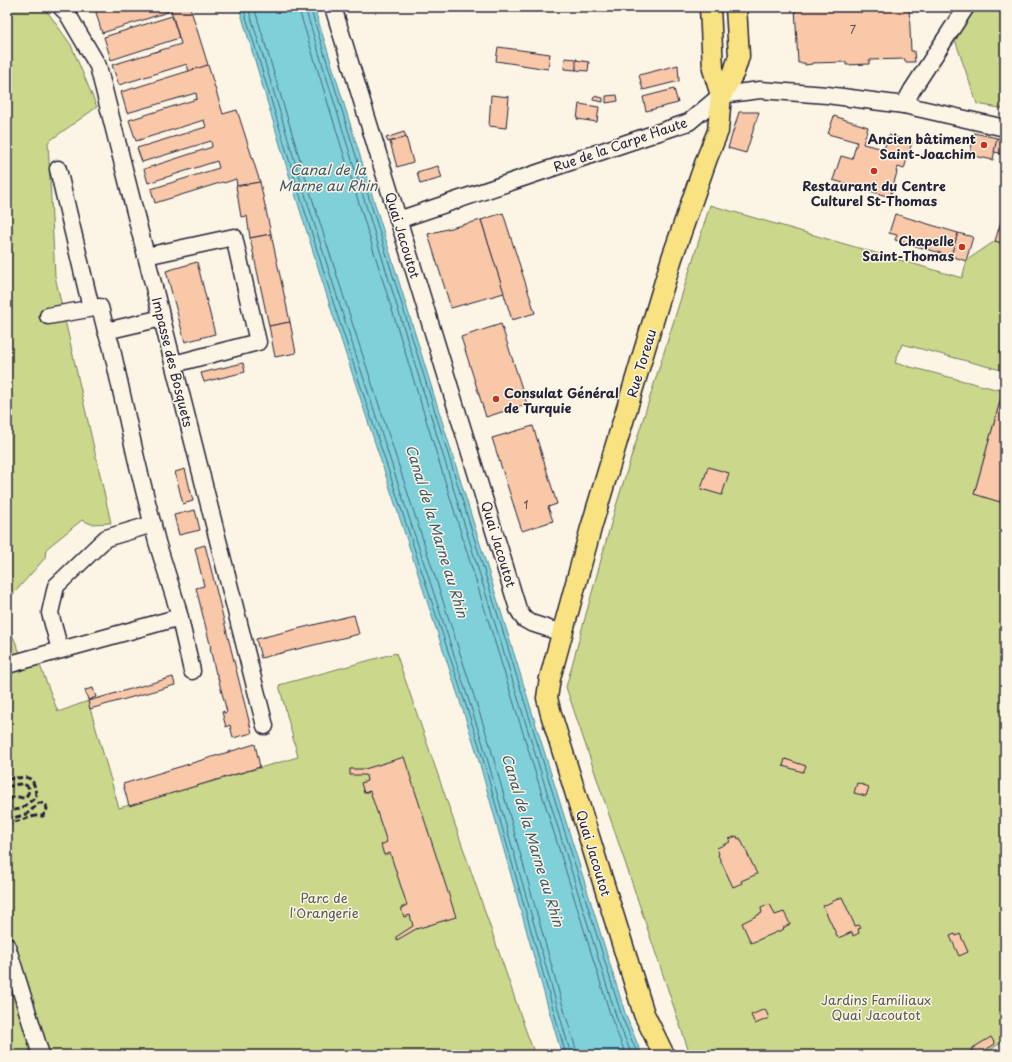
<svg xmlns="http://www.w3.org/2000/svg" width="1012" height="1062" font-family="'Playpen Sans',sans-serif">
<rect width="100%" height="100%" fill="#fcf5e5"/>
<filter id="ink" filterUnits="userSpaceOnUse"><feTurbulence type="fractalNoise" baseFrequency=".025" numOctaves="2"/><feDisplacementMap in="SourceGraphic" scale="8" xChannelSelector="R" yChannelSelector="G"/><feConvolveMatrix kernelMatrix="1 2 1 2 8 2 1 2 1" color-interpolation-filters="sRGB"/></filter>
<g filter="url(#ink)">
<g fill="#cbd78a" stroke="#767c62">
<path d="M7,7H41L49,14L71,45L97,107L48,142L55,276L111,523L91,524L82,520L46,549L45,558L7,601Z"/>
<path d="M975,7H1005V109L977,104L955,40Z"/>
<path d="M710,205L962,278L967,260L995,241L1005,244V351L1000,353L1004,364L1001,370L902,344L895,363L1003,391L974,494L1000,501L1005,485V1040L983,1055H690L566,687L615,509Z"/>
<path d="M7,623L26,666L39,663L58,712L88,701L119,808L298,757L279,685L396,653L526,1031L535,1055H7Z"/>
</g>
<path fill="#7fd0d9" stroke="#5a8a9a" d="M239,7H314L626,1016L642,1055H562L548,1007L475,747L332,312L290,178Z"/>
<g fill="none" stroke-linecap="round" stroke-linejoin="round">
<g stroke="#47687a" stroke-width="1">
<path d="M243,7L294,176L336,311L479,745L566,1055"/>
<path d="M248,7L299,175L341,309L483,744L571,1055"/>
<path d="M254,7L304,173L347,307L489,742L562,1003L576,1049L577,1055"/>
<path d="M299,7L300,13L612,1020L626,1055"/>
<path d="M305,7L306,11L617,1019L632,1055"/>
<path d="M310,7L622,1017L638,1055"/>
</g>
</g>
<g fill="#f9c8a9" stroke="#22223b">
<path d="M102,7H170L171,11L102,33L95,9Z"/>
<path d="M170,7H190L208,65L189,72L187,64L119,85L112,65L181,44Z"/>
<path d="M795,7H909L911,51H914L915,62H905V59L869,60V64L846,65V62L812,63V64L805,65V63H798Z"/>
<path d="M172,16L179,38L111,60L104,37Z"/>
<path d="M498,47L550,54L548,69L496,61Z"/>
<path d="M565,58L577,59L576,70L564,69Z"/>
<path d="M576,60L589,62L588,71L576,70Z"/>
<path d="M208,65L223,114L237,110L260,182L237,186L236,179L224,183L223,182L155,203L151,189L219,168L217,161L148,183L144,169L212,147L211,141L142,162L137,148L206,127L204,120L136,141L129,120L197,99L196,93L127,113L121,92Z"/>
<path d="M678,65L679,81L643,90L639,75Z"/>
<path d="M674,89L678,103L646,111L643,97Z"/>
<path d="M491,95L509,97L506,128L489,126Z"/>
<path d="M617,95L618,101L606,103V96Z"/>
<path d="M594,96L603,98V102L593,100Z"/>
<path d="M579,104L599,107L597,122L577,119Z"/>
<path d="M739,112H759L746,153L728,148Z"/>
<path d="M834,116L868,127L863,144L884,149L889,135L912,142L904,169L898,167L896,172H897L890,197L833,180L841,156L852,159L857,142L828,134Z"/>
<path d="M404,132L406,137L388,142L386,138Z"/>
<path d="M974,133L997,138L993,160L970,155Z"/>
<path d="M406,137L413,162L397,167L390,142Z"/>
<path d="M997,138L1005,140V154L994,152Z"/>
<path d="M438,166L442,178L420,184L417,172Z"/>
<path d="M260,182L271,234L250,238L247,216L241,217L236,186Z"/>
<path d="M503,213L535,313L512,320L481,220Z"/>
<path d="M895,214L958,233L951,256L895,240L897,235L889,233Z"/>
<path d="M1002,218L1005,219V244L995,241Z"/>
<path d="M481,220L504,293L451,308L428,234Z"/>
<path d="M958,233L973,237L966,261L951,256Z"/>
<path d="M271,234L290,322L269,326L250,238Z"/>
<path d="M197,262L215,334L185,342L166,271Z"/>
<path d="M290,322L296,353L275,357L269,326Z"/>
<path d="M501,324L527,404L486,417L461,337Z"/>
<path d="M1005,351V371L1001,370L1004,364L1000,352Z"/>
<path d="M243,363L245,372L204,382L201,373Z"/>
<path d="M1003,391L1005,392V485L1000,502L974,494Z"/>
<path d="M533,426L557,504L548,507L553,521L522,531L492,438Z"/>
<path d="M708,467L729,473L722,495L701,489Z"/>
<path d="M185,469L193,501L183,504L175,472Z"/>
<path d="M195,510L200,530L179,535L174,515Z"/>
<path d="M205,545L252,733L233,738L230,725L226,727L222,712L224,711V713L227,712L217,674H216L210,648H211L196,588L204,586L195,548Z"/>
<path d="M354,615L359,634L261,658L256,639Z"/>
<path d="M173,677L175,685L90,709L88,701Z"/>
<path d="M93,688L96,697L88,700L85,690Z"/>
<path d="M255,744L260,767L129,806L123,784Z"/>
<path d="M404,757L456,917L416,929L397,940L396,937L413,926L410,915L404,917L401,908L407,905L390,853L384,855L381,845L387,842L370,791L364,793L361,783L367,781L366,775H350V769H365Z"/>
<path d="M785,759L806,766L803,772L783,766Z"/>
<path d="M857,783L869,787L866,796L854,793Z"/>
<path d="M737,836L738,839L740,838L757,874L741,881L742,883L733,887L718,855L719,854L717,848L730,842L729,839Z"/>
<path d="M842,897L855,926L859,925L861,928L858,929L859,933L853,936L852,932L838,938L823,906Z"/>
<path d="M770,904L775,915L784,912L790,924L783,928L784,929L751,943L742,923L762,913L761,908Z"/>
<path d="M955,934L956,936L960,934L968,952L959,956L950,936Z"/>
<path d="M765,1009L769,1018L755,1024L751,1015Z"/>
<path d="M991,1037L995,1044L977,1055H975L971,1049Z"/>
</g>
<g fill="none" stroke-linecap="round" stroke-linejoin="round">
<g stroke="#22223b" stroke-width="19">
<g id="minor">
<path d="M61,7L67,13L98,66L265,726"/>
<path d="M333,7L518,609L524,619L531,623L562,633"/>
<path d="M904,105L912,90L966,7"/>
<path d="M58,169L91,308"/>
<path d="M398,220L689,122L721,95L760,90L827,95L904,105L1005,128"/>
<path d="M146,256L234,237L258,342L174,364"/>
<path d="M48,316L100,307L106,331"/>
<path d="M162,318L106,331L111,345L136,458L157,542L177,606L192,671"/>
<path d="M60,650L50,613L56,586L106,538L153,524"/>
<path d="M7,665L180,617"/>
<path d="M7,946L41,1055"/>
</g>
</g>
<g stroke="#22223b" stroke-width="23">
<g id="major">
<path d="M721,95L734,72L739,56L736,7"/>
<path d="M664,1055L644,1014L551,714L547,698L550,678L591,528L672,258L707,158L718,131L721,95L713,69L710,7"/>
</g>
</g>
<use href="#minor" stroke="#fcf5e5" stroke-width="16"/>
<use href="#major" stroke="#f8e281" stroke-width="20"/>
<g stroke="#22223b" stroke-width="3" stroke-dasharray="6 3" stroke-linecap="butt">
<path d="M7,779C25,778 34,771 36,796C33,800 29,802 26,805C7,819 5,798 14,797C17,796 21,798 24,798C28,795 29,793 29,788C23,781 15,785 7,787"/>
<path d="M7,815L13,818L27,814L39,803H43L46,805L47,809L43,816H35L11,823L7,822"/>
</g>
</g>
</g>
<g fill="#c8321e" stroke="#fcf5e5" stroke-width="1.5">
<circle cx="984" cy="145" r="4"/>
<circle cx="874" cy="171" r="4"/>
<circle cx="962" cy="247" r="4"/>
<circle cx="496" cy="399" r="4"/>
</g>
<g text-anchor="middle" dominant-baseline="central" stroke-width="3" stroke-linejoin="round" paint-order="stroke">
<g font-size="11" fill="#584c56">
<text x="853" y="29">7</text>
<text x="526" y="504">1</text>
</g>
<g font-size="13" font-weight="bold" fill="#22223b" stroke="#fcf5e5" text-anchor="end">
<text x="976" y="138">Ancien bâtiment<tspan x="976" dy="15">Saint-Joachim</tspan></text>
<text x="874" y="185" text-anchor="middle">Restaurant du Centre<tspan x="874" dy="15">Culturel St-Thomas</tspan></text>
<text x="954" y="240">Chapelle<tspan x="954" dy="15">Saint-Thomas</tspan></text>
<text x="504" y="392" text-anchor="start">Consulat Général<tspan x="504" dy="15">de Turquie</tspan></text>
</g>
<g font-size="13" fill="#22223b" stroke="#fcf5e5">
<text transform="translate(620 144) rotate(-19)">Rue de la Carpe Haute</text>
<text transform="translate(403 235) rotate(73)">Quai Jacoutot</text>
<text transform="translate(173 362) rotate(76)">Impasse des Bosquets</text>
<text transform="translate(641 363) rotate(-73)">Rue Toreau</text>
<text transform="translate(499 544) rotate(73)">Quai Jacoutot</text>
<text transform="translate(594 853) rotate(73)">Quai Jacoutot</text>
</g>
<g font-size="13" fill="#555853" stroke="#fcf5e5">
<text x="324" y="897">Parc de<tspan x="324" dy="15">l'Orangerie</tspan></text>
<text x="876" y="999">Jardins Familiaux<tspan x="876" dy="15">Quai Jacoutot</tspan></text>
</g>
<g font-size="14" font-style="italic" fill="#3e566a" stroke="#fcf5e5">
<text x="328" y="169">Canal de la<tspan x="328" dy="16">Marne au Rhin</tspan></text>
<text transform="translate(437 531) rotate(73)">Canal de la Marne au Rhin</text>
<text transform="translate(533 840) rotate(73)">Canal de la Marne au Rhin</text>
</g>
</g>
<rect width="1012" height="1062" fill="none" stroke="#fcf5e5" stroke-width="24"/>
<rect x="12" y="12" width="988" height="1038" fill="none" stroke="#22223b" stroke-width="1.5" filter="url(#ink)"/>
</svg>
